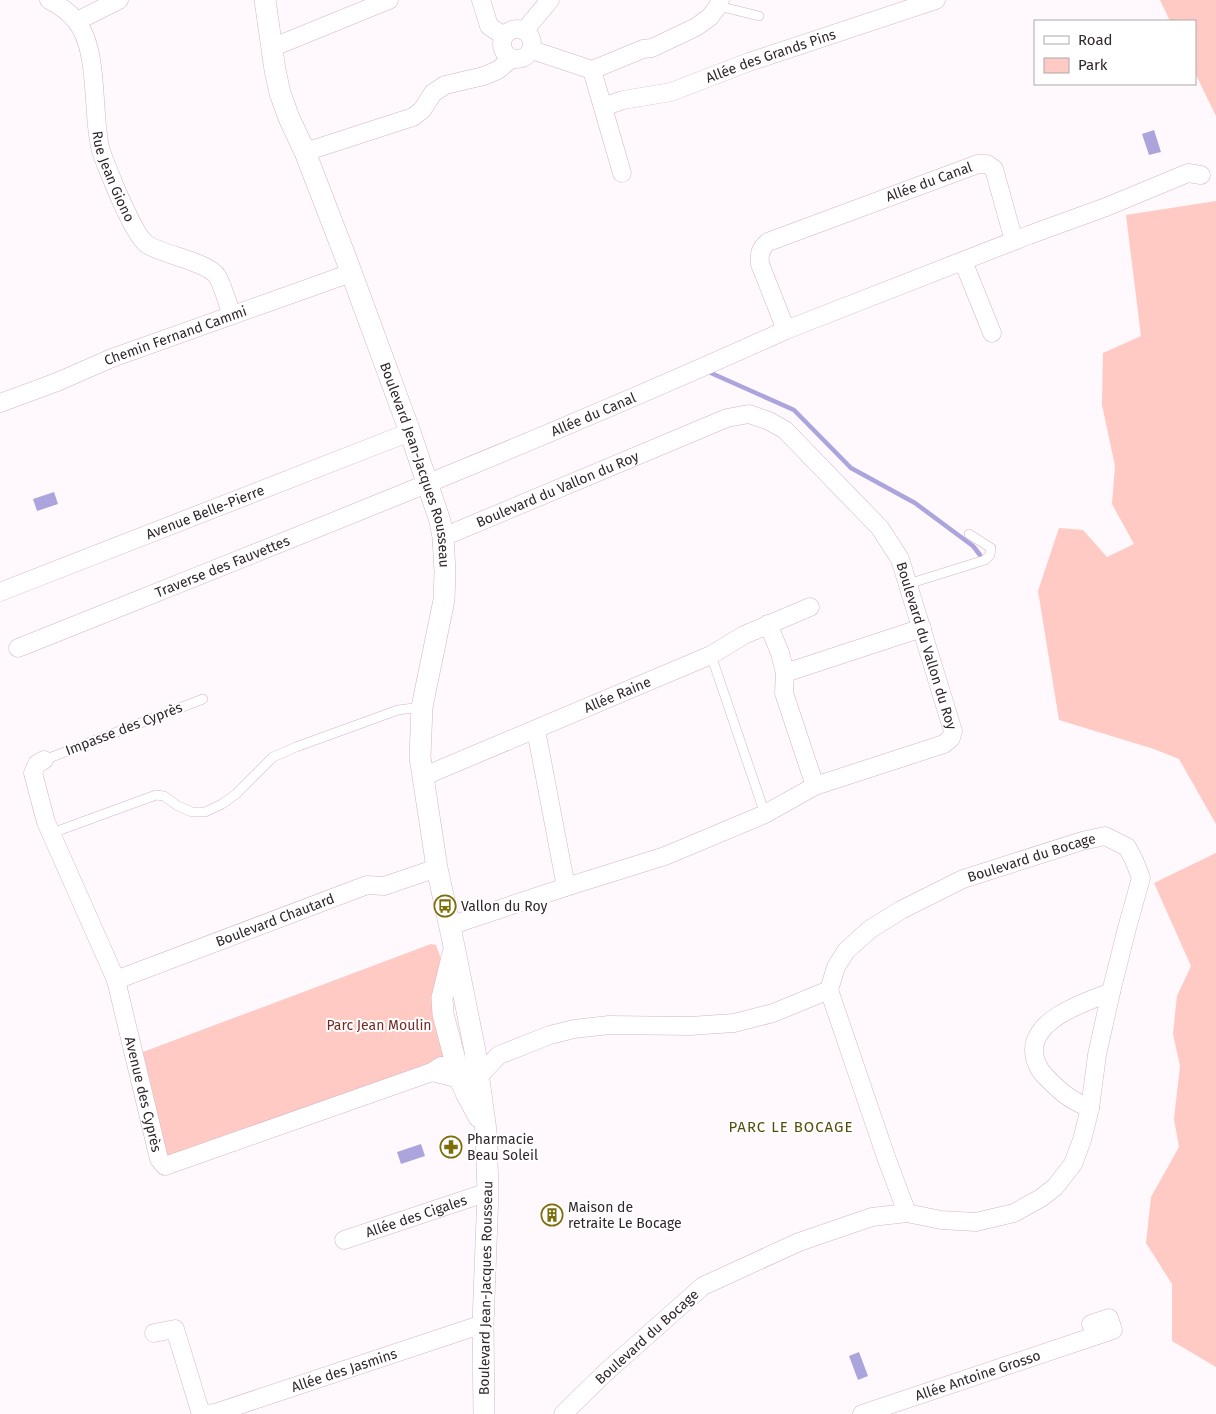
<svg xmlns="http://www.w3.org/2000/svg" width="1216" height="1414" font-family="'Fira Sans',sans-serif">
<rect width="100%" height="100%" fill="#fff8fc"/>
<g fill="#ffcac3">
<path d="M1160,0H1216V116L1195,73V21H1170Z"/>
<path d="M1216,201V824L1179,759L1154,749L1059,720L1038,591L1059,528L1083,530L1107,557L1134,544L1112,504L1115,466L1102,405L1103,353L1141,336L1126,215Z"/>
<path d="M1216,853V1367L1172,1341V1284L1146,1243L1151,1197L1179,1147L1174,1119L1180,1066L1173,1034L1177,996L1191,966L1154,883Z"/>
<path d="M431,944L436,945L441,959L438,1022L444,1058L432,1067L168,1158L143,1052Z"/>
</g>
<g fill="#aca4dc">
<path d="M1154,130L1161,152L1149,155L1142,134Z"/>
<path d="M54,492L58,504L37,511L33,499Z"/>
<path d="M421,1144L425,1156L401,1164L397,1152Z"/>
<path d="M859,1352L868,1376L858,1380L849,1356Z"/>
</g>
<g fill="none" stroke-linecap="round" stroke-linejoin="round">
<path stroke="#aca4dc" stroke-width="4.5" d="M711,373L794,410L851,468L915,503L973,546L980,555"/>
<g stroke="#d3b5c8" stroke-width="10">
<g id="service">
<path d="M718,6L759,16"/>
<path d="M908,584L985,560L990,555L991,548L969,534"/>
<path d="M711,655L765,814"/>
<path d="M44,760L203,699"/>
<path d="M52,833L156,795L164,796L178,806L192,812H205L222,804L236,794L273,757L296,747L398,710L422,707"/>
</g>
</g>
<g stroke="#d3b5c8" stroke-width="19">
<g id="minor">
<path id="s1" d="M49,0C59,5 69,12 76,21C99,48 92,112 100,147C103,159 109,171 113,182C119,196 137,239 148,245C164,255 208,262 217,276C222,283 228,305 232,315"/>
<path d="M481,0L489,26L504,36"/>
<path d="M77,21L119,0"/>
<circle cx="517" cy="44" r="15"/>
<path d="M524,31L550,0"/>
<path d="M271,48L389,0"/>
<path d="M532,50L592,70L643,49L652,48L696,27L710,17L718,6L720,0"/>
<path d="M592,70L622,173"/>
<path id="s2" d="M603,107L623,100L671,92L749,62L936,0"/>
<path d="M305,152L413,117L422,110L433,93L445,85L484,76L498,70L511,59"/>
<path d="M1014,241L994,169L987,164H978L768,242C760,249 759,254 760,264L786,330L1029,235L1106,207L1188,173L1201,175"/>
<path d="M963,261L992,333"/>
<path id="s3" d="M0,403L57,382L112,358L351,273"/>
<path id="s4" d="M443,537L727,418L749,414L769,421L785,430L880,528L900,559L953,731L951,738L944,744L815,786L765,814L665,856L566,887L449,926"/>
<path id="s5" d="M0,592L410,432"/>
<path d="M768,624L780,653L785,673L784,693L815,786"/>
<path id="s6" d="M18,648C275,545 534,444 786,330"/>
<path d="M785,673L922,628"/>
<path d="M536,730L566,887"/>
<path id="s7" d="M44,760L37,764L33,773L46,822L116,980L159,1159L165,1166L432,1072L441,1066"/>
<path id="s8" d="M422,777L711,655L744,635L810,607"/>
<path id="s9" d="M116,980L367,885L384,886L437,868"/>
<path d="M829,990L886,1157L907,1213"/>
<path id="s10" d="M432,1072L460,1079L478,1077L499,1055L550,1035L574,1029L609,1025L690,1026L734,1023L773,1013L829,990L836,967L846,951L869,930L901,910L963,879L1082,841L1105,836L1127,847L1134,860L1141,878L1127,928L1111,992L1097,1055L1090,1108L1082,1140L1073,1164L1055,1187L1041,1198L1014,1213L976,1222L941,1220L907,1213L872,1217L799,1242L703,1286L606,1372L563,1414"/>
<path d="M1090,1108C1069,1100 1061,1092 1046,1077C1038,1069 1034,1061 1034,1049C1036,1017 1086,1002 1111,992"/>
<path id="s11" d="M344,1240L488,1192"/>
<path d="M154,1333L175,1329L201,1414"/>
<path id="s12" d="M203,1414L215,1413L483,1324"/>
<path id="s13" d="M862,1414L1113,1330L1109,1318L1091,1324L1095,1336"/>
</g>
</g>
<g stroke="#d3b5c8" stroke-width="22">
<g id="tertiary">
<path id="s14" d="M265,0L275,70L280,93L289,118L305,152L347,261L410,432L440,521L443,537L445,572L444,600L422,707L420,757L437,868L454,946L475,1051L486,1131L488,1192L483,1324L484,1414"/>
<path d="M453,953L442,998L443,1014L460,1079L466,1093L479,1117"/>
</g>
</g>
<use href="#service" stroke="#fff" stroke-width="9"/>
<use href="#minor" stroke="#fff" stroke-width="18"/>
<use href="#tertiary" stroke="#fff" stroke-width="21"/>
</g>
<defs>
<g id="bus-ring" transform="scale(1.125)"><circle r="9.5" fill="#fff" stroke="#7c6e0a" stroke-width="1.5"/><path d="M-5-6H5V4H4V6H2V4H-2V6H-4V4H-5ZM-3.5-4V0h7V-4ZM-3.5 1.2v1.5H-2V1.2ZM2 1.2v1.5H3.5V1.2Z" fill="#7c6e0a"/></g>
<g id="pharmacy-ring" transform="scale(1.125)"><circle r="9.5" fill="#fff" stroke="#7c6e0a" stroke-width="1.5"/><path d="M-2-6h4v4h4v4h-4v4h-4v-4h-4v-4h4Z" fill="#7c6e0a"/></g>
<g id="building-ring" transform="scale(1.125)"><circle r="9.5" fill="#fff" stroke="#7c6e0a" stroke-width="1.5"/><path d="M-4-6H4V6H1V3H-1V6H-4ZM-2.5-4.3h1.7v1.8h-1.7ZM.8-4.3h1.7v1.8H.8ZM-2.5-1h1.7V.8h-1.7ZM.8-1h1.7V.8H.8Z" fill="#7c6e0a"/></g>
</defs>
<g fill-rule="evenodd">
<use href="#bus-ring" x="445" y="906"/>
<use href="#pharmacy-ring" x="451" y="1147"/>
<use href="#building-ring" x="552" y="1215"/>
</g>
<g text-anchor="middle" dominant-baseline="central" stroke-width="4" stroke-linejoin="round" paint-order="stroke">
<g font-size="14" fill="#31262d" stroke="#fff">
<text stroke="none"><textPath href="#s2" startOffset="176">Allée des Grands Pins</textPath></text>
<text stroke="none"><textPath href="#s1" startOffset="196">Rue Jean Giono</textPath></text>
<text transform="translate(929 182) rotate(-20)">Allée du Canal</text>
<text stroke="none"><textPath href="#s3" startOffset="188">Chemin Fernand Cammi</textPath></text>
<text stroke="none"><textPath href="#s6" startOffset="621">Allée du Canal</textPath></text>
<text stroke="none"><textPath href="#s14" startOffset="491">Boulevard Jean-Jacques Rousseau</textPath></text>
<text stroke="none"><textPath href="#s4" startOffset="124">Boulevard du Vallon du Roy</textPath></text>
<text stroke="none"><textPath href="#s5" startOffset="220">Avenue Belle-Pierre</textPath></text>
<text stroke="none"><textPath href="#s6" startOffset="220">Traverse des Fauvettes</textPath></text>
<text stroke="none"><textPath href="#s4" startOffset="634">Boulevard du Vallon du Roy</textPath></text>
<text stroke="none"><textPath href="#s8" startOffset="212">Allée Raine</textPath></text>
<text transform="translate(124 729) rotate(-21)">Impasse des Cyprès</text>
<text stroke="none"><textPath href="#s10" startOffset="671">Boulevard du Bocage</textPath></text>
<text stroke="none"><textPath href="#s9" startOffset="170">Boulevard Chautard</textPath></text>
<text stroke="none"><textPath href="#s7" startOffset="359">Avenue des Cyprès</textPath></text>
<text stroke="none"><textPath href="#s11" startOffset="76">Allée des Cigales</textPath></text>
<text transform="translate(486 1288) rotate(-89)">Boulevard Jean-Jacques Rousseau</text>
<text transform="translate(647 1337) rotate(-42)">Boulevard du Bocage</text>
<text stroke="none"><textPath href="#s12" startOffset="148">Allée des Jasmins</textPath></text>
<text stroke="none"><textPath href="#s13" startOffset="122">Allée Antoine Grosso</textPath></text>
</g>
<g font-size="14" fill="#31262d" stroke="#fff" text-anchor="start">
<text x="461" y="906">Vallon du Roy</text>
<text x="467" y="1139">Pharmacie<tspan x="467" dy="16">Beau Soleil</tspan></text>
<text x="568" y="1207">Maison de<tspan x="568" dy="16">retraite Le Bocage</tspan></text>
</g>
<g font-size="14" fill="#752923" stroke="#fff">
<text x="379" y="1025">Parc Jean Moulin</text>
</g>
<g font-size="15" letter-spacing="1" fill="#564d0d" stroke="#fff">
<text x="791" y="1127">PARC LE BOCAGE</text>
</g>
</g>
<rect x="1034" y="20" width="162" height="65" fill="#ffffff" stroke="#ada8ab"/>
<rect x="1044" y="36" width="25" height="8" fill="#ffffff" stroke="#ada8ab"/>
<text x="1078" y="45" font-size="15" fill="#31262d">Road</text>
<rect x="1044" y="58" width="25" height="15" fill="#ffcac3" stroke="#ada8ab"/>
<text x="1078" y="70" font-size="15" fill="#31262d">Park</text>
</svg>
